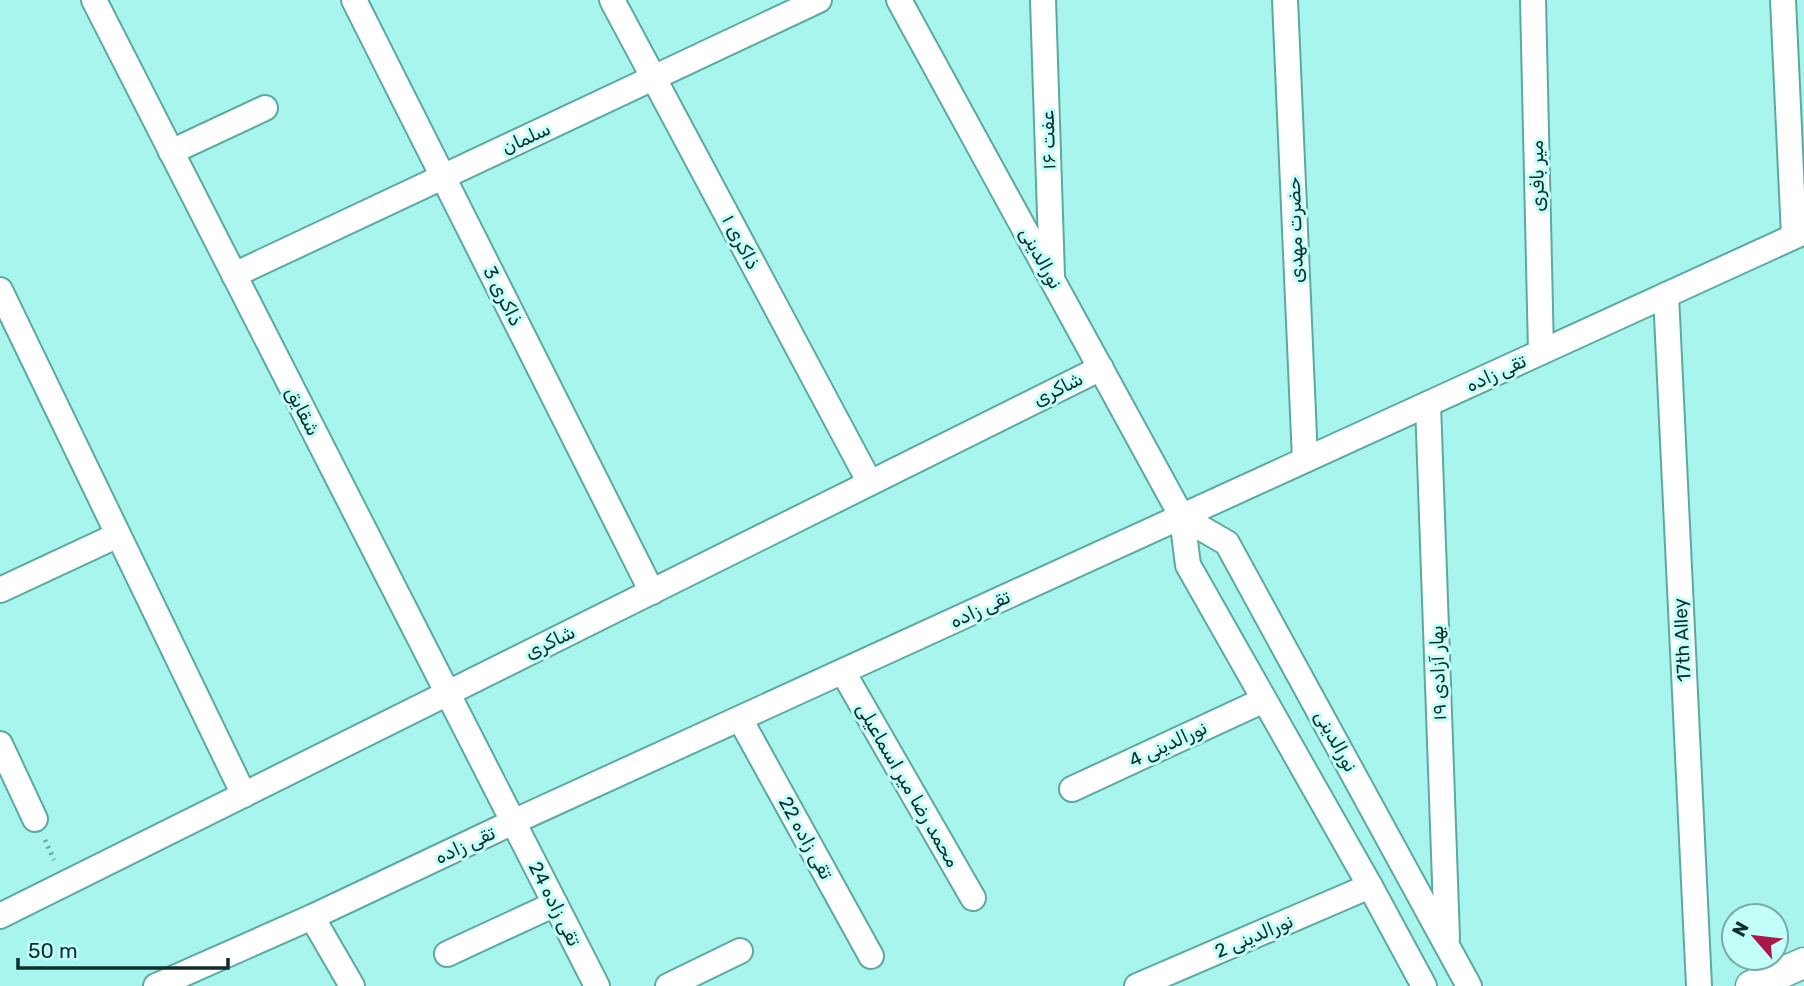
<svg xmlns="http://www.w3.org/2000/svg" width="1804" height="986" font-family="Rubik,Vazirmatn,sans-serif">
<rect width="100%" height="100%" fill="#a7f5ed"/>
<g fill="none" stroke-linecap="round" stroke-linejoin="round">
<g stroke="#5ca9a2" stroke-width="28">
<g id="minor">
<path d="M94,0L597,986"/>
<path d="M354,0L652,592"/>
<path d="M612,0L870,483"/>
<path d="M899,0L1182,517L1188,565L1370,886L1424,986"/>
<path d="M1043,0L1052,276"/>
<path d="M1285,0L1305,460"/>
<path d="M1533,0L1541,352"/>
<path d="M1783,0L1794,236"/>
<path d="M171,152L265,108"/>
<path d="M234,275L819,0"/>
<path d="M0,290L244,795"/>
<path d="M1666,295L1699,986"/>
<path d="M1428,404L1447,938"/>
<path d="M1182,517L1227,543L1469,986"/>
<path d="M0,590L118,535"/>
<path d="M843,672L973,898"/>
<path d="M740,719L871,956"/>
<path d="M0,744L35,819"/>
<path d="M1072,789L1264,700"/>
<path d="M0,916L1101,368"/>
<path d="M312,917L352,986"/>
<path d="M447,954L555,904"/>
<path d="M156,986L312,917L513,822L1804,232"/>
<path d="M668,986L740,951"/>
<path d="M1137,986L1370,886"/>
</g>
</g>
<g stroke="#5ca9a2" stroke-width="33">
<path id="tertiary" d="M1751,986L1804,963"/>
</g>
<path stroke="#67a29c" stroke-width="4.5" stroke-dasharray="2 5" stroke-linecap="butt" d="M45,840L54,860"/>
<use href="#minor" stroke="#fff" stroke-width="24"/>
<use href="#tertiary" stroke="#fff" stroke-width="30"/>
</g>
<g text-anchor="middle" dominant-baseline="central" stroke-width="6" stroke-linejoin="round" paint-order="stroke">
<g font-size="19" fill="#0d2e2b" stroke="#c2fff8">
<text transform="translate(526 138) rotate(-25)">سلمان</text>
<text transform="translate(1048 140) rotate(-92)">عفت ۱۶</text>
<text transform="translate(1537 176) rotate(-91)">میر بافری</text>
<text transform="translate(1295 230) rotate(-92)">حضرت مهدی</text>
<text transform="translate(741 242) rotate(62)">ذاکری ۱</text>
<text transform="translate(1041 258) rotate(61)">نورالدینی</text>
<text transform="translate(503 296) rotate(63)">ذاکری 3</text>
<text transform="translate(1496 373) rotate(-25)">تقی زاده</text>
<text transform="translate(1058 389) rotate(-27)">شاکری</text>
<text transform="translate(303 411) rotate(63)">شقایق</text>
<text transform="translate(980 609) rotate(-25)">تقی زاده</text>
<text transform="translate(1682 640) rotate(-93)">17th Alley</text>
<text transform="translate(550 642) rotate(-26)">شاکری</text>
<text transform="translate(1438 673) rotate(-92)">بهار آزادی ۱۹</text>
<text transform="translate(1336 741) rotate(61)">نورالدینی</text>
<text transform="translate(1168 744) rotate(-25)">نورالدینی 4</text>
<text transform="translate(908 785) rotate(60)">محمد رضا میر اسماعیلی</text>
<text transform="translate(806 838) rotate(61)">تقی زاده 22</text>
<text transform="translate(465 845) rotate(-25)">تقی زاده</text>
<text transform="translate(555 904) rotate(63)">تقی زاده 24</text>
<text transform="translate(1254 936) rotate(-23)">نورالدینی 2</text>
</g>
</g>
<g transform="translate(1755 937) rotate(298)"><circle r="33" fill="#c2fff8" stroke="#7aaba6" stroke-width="2"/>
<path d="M0-5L12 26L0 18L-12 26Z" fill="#aa174b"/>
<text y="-10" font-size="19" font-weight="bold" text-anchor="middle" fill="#0d2e2b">N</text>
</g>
<path d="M18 958v10h210v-10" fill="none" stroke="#0d2e2b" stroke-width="3.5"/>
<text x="28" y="958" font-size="21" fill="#0d2e2b" stroke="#c2fff8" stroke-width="5" paint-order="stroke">50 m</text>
</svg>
